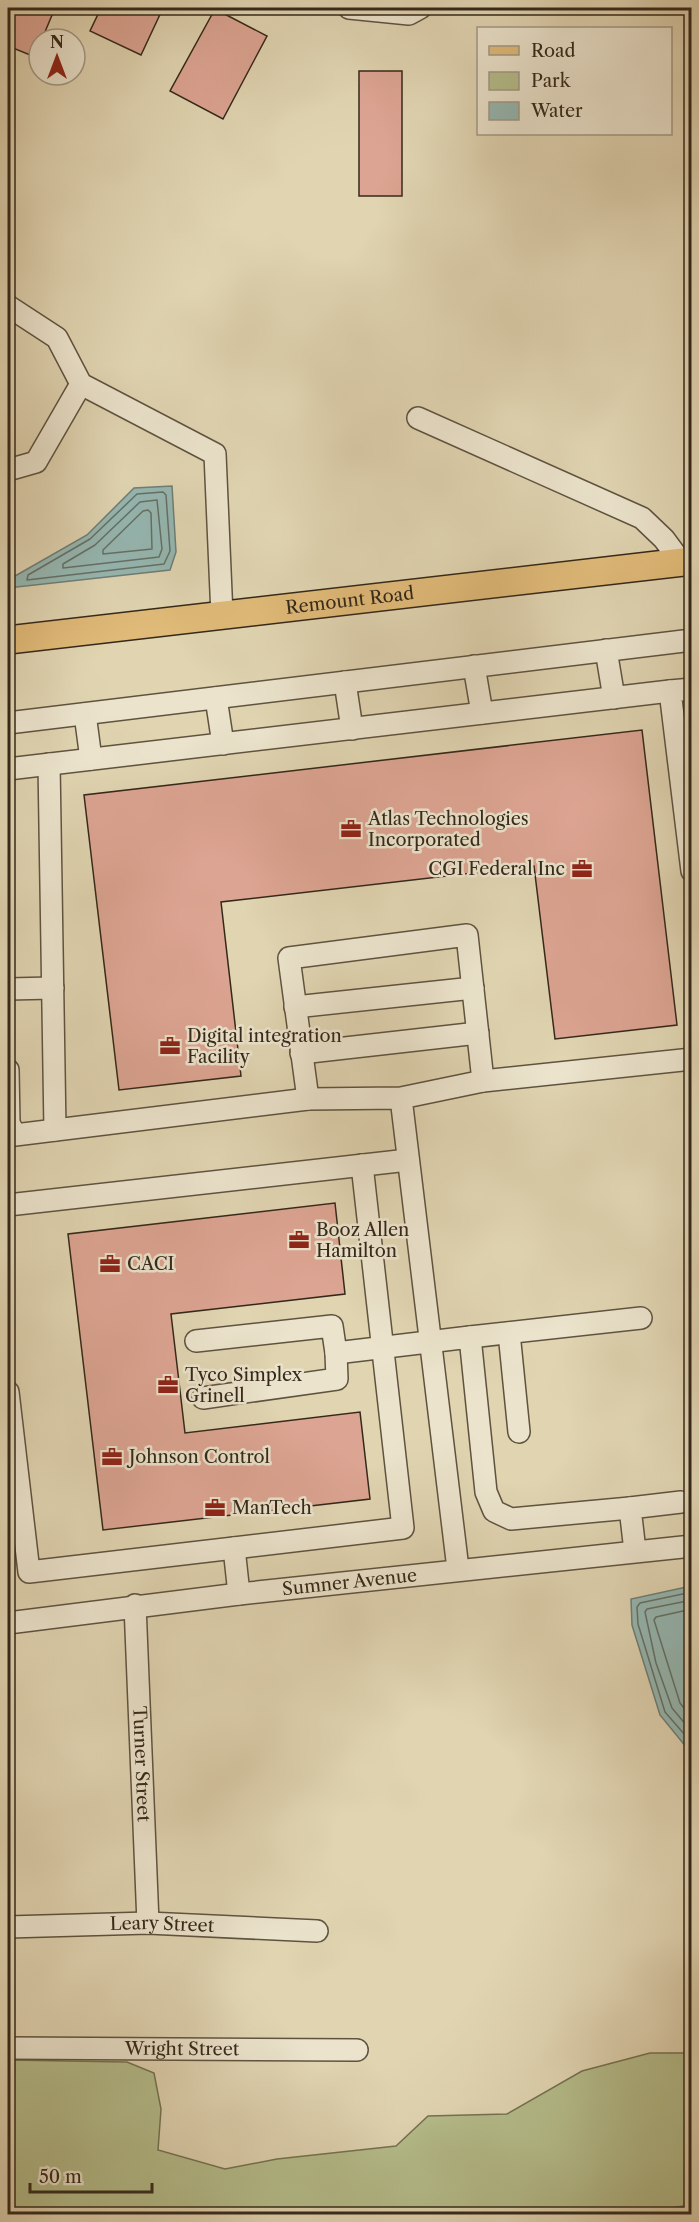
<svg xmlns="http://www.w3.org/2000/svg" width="699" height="2222" font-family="'Libre Caslon Text',serif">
<rect width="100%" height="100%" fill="#e0d4b1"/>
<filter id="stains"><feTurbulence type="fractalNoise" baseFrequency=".00333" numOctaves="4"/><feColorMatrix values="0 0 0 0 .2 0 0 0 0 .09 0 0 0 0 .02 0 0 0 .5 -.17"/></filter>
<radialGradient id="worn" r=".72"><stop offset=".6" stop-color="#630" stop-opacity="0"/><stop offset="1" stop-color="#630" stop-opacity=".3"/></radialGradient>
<path fill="#b4bc8a" stroke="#747252" stroke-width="1.5" d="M650,2053H691V2214H8V2060L127,2062L154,2073L161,2109L158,2150L225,2169L277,2159L396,2146L428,2116L507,2114L582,2071Z"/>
<g fill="#95b7b2" stroke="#6e7e75" stroke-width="1.5">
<path d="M172,486L176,552L170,570L8,588V580L87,535L134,488Z"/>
<path d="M691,1586H692L691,1753L660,1715L632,1625L631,1599Z"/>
</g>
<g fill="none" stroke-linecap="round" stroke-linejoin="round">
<g stroke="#647066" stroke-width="1.5">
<path d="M163,492L166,495L170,551L164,564L27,580L28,575L90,539L137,494Z"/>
<path d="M157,500L162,549L159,557L63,568V564L95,545L140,502Z"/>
<path d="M148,510L151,513L152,549L103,554V550L143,511Z"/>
<path d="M692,1592L640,1603L637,1607L638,1624L665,1712L692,1743"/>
<path d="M692,1600L647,1609L645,1612L656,1663L672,1708L692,1732"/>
<path d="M692,1609L656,1617L654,1620L680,1703L692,1718"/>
</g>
<path stroke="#6e7e75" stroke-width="4.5" d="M644,2214L692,2206"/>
</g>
<g fill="#dca492" stroke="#34281a" stroke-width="1.5">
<path d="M8,8H55L42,39H39L35,57L8,46Z"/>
<path d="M101,8H163L141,55L90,31Z"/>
<path d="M215,9L267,36L223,119L170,91Z"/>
<rect x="359" y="71" width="43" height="125"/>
<path d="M642,730L677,1025L555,1039L534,866L221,902L241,1076L119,1090L84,795Z"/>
<path d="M335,1203L345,1294L171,1314L185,1433L360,1412L370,1499L103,1530L68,1234Z"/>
</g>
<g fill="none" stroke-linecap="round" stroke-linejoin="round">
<g stroke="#5f5340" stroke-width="24">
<g id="minor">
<path d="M349,8L409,14L420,8"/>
<path d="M8,306L57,338L81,384L215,454L222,616"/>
<path d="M418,418L642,518L664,539L681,562"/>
<path d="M8,470L36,462L81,384"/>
<path d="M606,650L614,698"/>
<path d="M474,666L482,713"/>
<path d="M345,682L352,729"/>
<path d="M692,689L670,691L692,871"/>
<path d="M216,698L223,744"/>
<path d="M85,714L91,759"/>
<path d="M8,723L692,640"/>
<path d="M49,764L55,1130"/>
<path d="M8,769L670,691"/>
<path d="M8,989L53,988"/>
<path d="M295,1007L473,988"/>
<path d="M301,1053L478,1033"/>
<path d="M8,1070L9,1123L15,1135L308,1099"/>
<path d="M483,1081L692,1059"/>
<path d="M401,1098L308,1099L289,958L467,935L483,1081L401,1098L458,1569"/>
<path d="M8,1205L408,1160"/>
<path d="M509,1333L519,1432"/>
<path d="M470,1337L641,1318"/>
<path d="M196,1341L332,1326L336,1353L470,1337L486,1492L494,1511L511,1519L630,1508"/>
<path d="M8,1392L29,1572L234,1548L239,1594"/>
<path d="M203,1398L337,1379L336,1353"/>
<path d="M234,1548L403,1528L362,1165"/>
<path d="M635,1551L630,1508L681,1502"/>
<path id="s1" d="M135,1605L148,1923"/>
<path id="s2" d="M8,1623L239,1594L692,1546"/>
<path id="s3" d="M8,1927L148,1923L317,1931"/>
<path id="s4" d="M8,2048L357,2050"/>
</g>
</g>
<g stroke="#34281a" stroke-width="30">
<g id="major">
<path id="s5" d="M8,640L692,561"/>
</g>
</g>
<use href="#minor" stroke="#ebe3cc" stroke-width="21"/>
<use href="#major" stroke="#e0ba78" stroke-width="27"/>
</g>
<defs>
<g id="office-bare" transform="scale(1.62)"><path d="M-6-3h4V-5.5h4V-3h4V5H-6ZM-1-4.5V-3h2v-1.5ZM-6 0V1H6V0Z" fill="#8f2418" stroke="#ebe3cc" stroke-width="2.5" paint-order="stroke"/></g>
</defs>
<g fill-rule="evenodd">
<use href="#office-bare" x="351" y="829"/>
<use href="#office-bare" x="582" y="869"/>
<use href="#office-bare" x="170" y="1046"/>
<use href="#office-bare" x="299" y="1240"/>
<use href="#office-bare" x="110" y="1264"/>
<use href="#office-bare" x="168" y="1385"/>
<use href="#office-bare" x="112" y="1457"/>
<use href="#office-bare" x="215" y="1508"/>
</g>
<g text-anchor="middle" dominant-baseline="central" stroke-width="5" stroke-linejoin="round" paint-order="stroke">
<g font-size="18" fill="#34281a" stroke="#ebe3cc">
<text stroke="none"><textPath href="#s5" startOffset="344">Remount Road</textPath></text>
<text stroke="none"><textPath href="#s2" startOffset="344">Sumner Avenue</textPath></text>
<text stroke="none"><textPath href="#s1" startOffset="159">Turner Street</textPath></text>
<text stroke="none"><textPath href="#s3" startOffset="154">Leary Street</textPath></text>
<text stroke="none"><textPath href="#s4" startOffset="174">Wright Street</textPath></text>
</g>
<g font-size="18" fill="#34281a" stroke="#ebe3cc" text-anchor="start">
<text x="368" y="819">Atlas Technologies<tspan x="368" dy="21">Incorporated</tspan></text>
<text x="565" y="869" text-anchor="end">CGI Federal Inc</text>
<text x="187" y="1036">Digital integration<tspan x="187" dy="21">Facility</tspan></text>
<text x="316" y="1230">Booz Allen<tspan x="316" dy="21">Hamilton</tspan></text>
<text x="127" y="1264">CACI</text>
<text x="185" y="1375">Tyco Simplex<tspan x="185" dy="21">Grinell</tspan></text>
<text x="129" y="1457">Johnson Control</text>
<text x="232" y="1508">ManTech</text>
</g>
</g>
<rect width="699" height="2222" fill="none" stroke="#e0d4b1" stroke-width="30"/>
<rect x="9" y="9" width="681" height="2204" fill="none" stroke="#34281a" stroke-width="3"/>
<rect x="15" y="15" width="669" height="2192" fill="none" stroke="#34281a" stroke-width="1.5"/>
<rect x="477" y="27" width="195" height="108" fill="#ebe3cc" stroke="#a29885" stroke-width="1.5"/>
<rect x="489" y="46" width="30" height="9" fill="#e0ba78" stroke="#a29885" stroke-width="1.5"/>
<text x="531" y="57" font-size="18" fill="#34281a">Road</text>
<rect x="489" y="72" width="30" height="18" fill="#b4bc8a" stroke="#a29885" stroke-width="1.5"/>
<text x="531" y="87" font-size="18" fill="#34281a">Park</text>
<rect x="489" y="102" width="30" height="18" fill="#95b7b2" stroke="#a29885" stroke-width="1.5"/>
<text x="531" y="117" font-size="18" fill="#34281a">Water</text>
<g transform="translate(57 57)"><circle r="28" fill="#ebe3cc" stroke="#a29885" stroke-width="1.5"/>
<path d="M0-4.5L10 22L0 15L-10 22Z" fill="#8f2418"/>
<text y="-9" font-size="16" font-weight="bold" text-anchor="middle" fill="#34281a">N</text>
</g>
<path d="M30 2183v9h122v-9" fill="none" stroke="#34281a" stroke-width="3"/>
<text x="39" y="2183" font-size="18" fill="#34281a" stroke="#ebe3cc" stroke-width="4.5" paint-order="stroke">50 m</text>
<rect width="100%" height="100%" filter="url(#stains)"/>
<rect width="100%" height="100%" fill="url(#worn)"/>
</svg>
